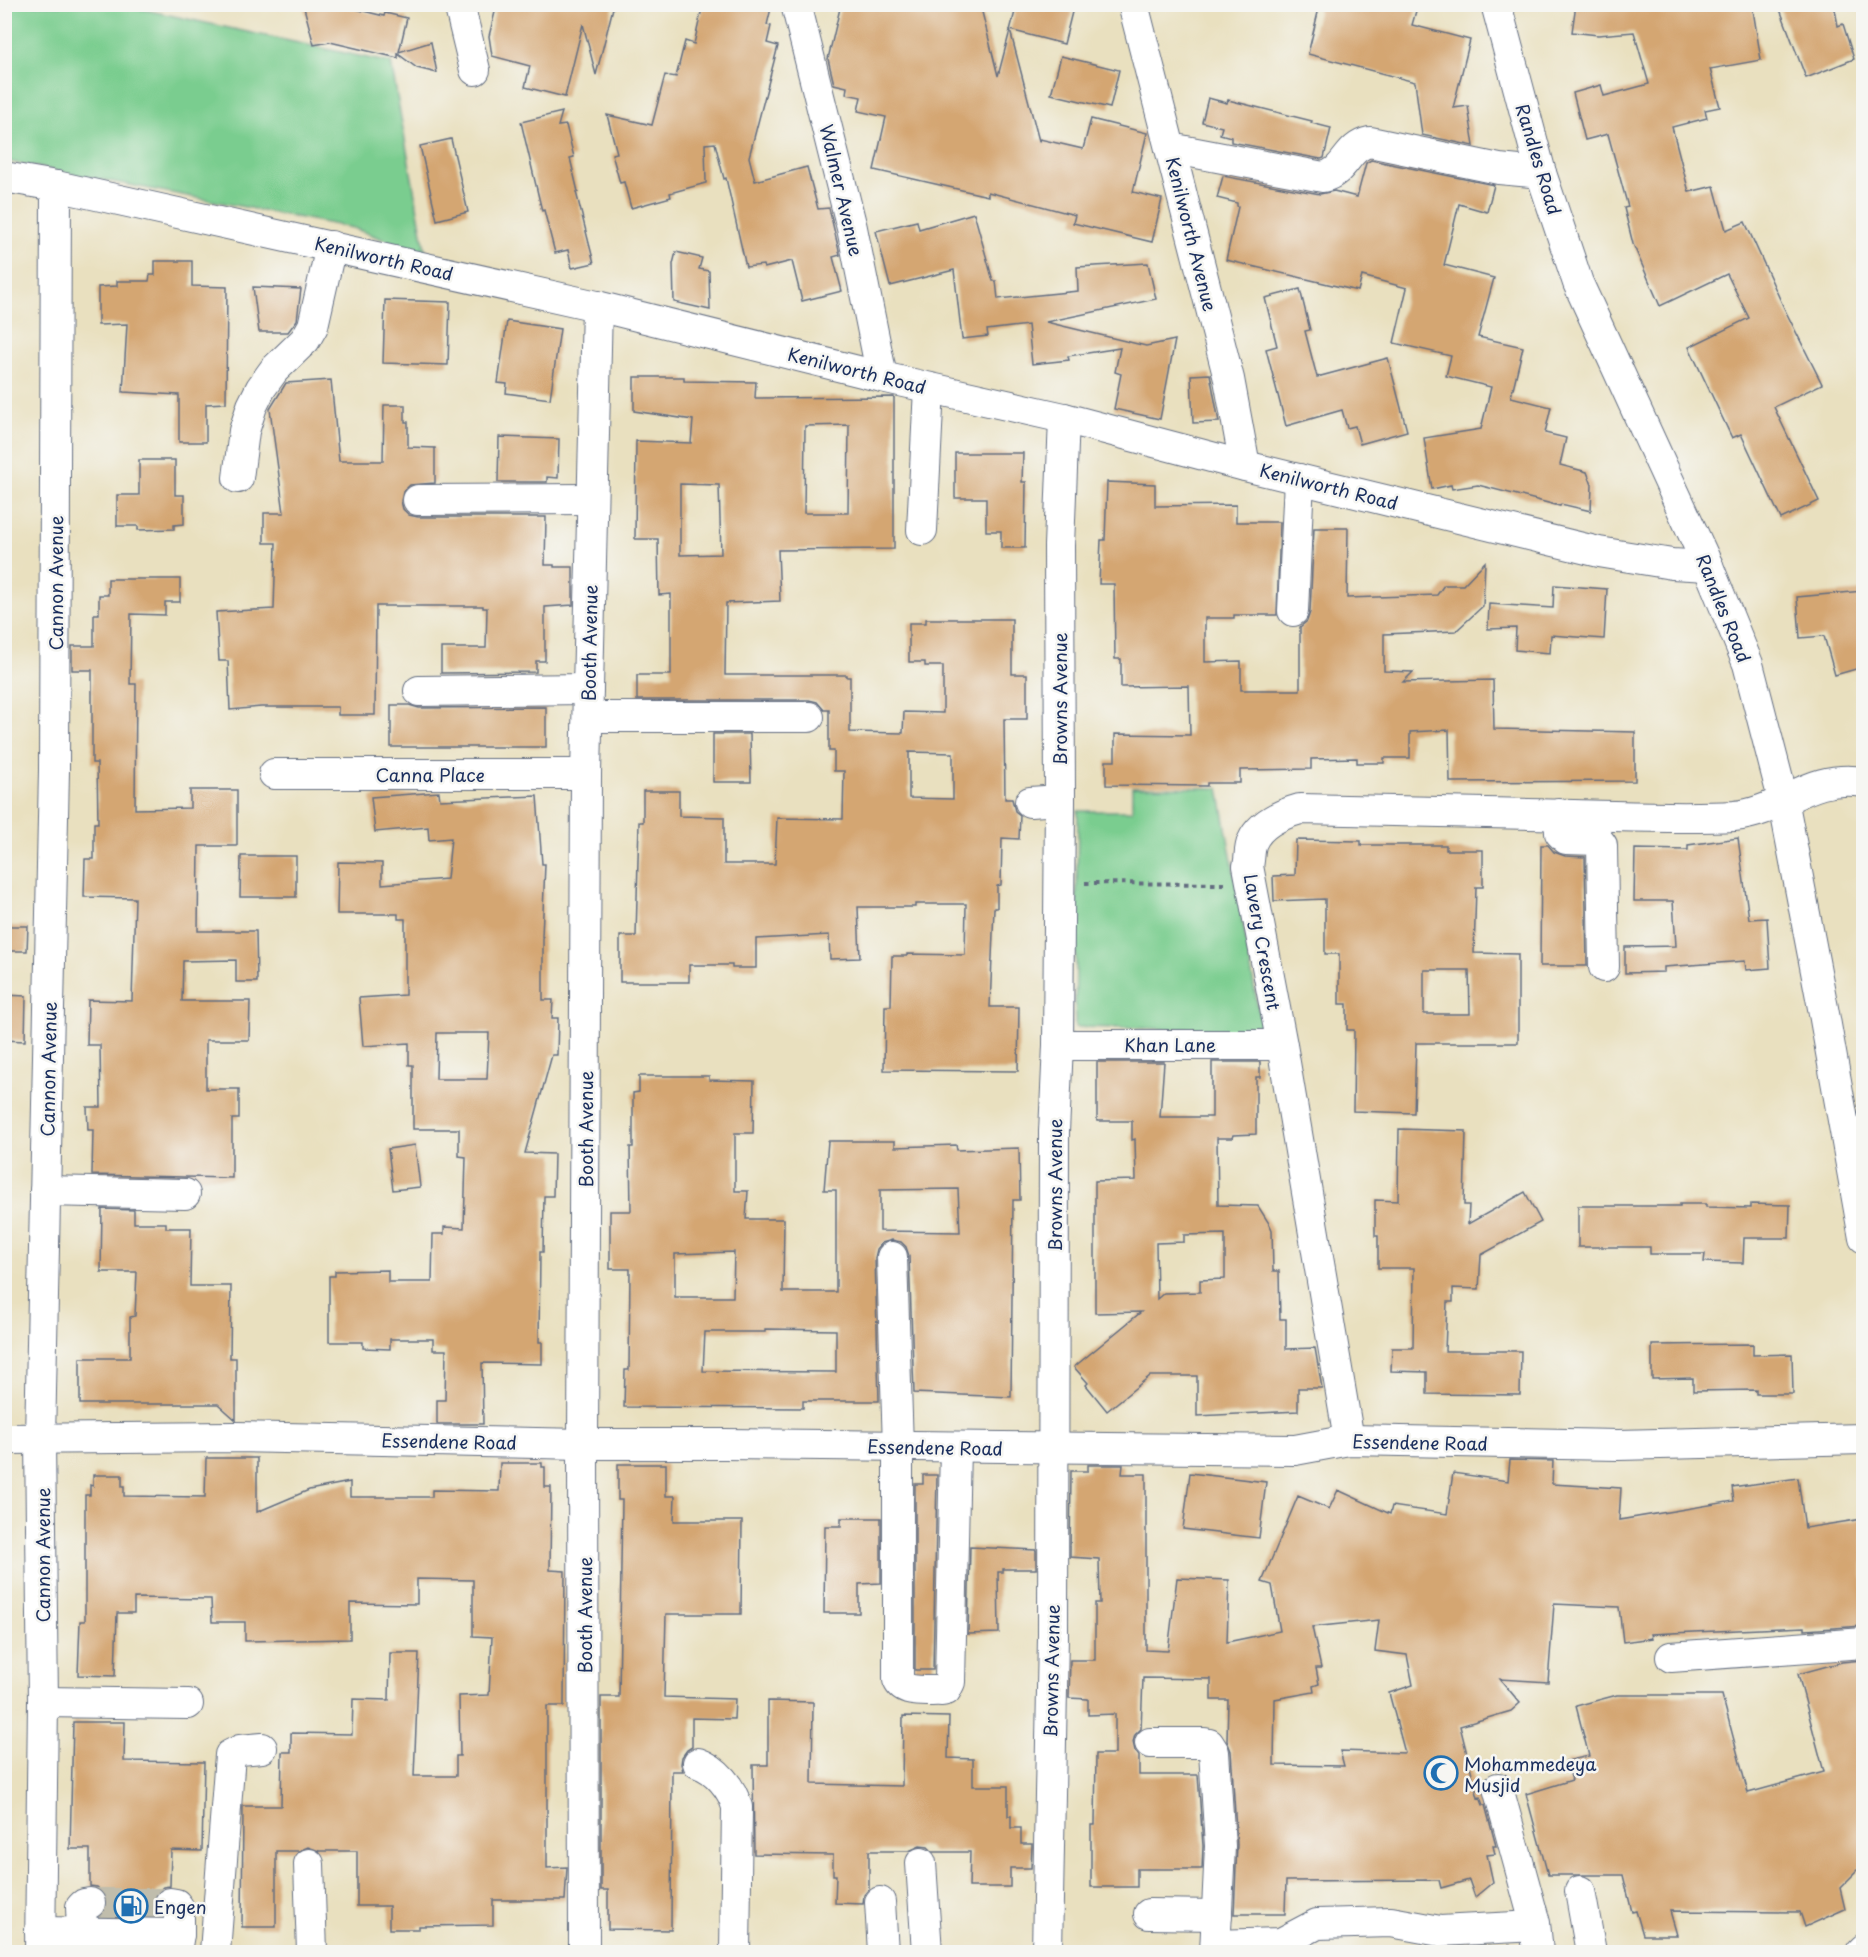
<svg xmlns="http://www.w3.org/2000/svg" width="1868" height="1957" font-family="'Playpen Sans',sans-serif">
<rect width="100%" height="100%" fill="#f6f6f2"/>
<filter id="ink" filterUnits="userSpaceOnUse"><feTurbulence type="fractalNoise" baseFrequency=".0167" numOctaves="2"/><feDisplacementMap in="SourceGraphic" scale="12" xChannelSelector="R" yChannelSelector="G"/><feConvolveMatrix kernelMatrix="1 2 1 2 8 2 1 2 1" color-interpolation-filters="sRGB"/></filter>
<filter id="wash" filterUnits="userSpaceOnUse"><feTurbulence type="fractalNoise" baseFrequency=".008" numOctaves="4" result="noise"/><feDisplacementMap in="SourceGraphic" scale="24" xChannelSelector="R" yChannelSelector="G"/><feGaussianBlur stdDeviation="1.35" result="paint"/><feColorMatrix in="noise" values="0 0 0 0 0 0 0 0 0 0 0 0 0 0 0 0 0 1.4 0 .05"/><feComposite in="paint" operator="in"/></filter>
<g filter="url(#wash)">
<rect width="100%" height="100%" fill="#e9e0bf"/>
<g fill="#7acd8f" stroke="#4a7e76" stroke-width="1.5">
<path d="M4,5H123L391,63L426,255L353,228L5,161Z"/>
<path d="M1132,787L1219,788L1262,1031L1075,1027L1078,811H1132Z"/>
</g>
<g id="blocks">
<g fill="#d4a672" fill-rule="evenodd">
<path d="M303,4H335L384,16L385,13L407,18L399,52L431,42L437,73L417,68L398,54V58L330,42L314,45Z"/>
<path d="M497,4H614L596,75L583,24L565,97L525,87L530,66L492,56L489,36Z"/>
<path d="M703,4H772L767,25L771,26L767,43L778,46L749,157L755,181L807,167L818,209L829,208L840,255L833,257L842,291L802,301L792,261L764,268L763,265L746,267L726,178L724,179L715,143L705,144L706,183L670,193L671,197L631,208L624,182L620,183L612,154L617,153L607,115L652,125L665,75L676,77L685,41L694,44Z"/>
<path d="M841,4H980L998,76L1017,4H1074L1064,44L1010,30L1039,141L1040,139L1083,149L1091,119L1147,133L1133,192L1162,199L1152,242L1073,223L1075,215L988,192V196L874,170L886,117L858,111L861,97L846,94L847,87L834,84L828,59Z"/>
<path d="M1320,4H1418L1412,25L1470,40L1453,108L1468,106L1474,146L1422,135L1415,82L1308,54Z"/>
<path d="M1576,4H1752L1761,60L1710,69L1720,107L1705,110L1707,118L1672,127L1689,192L1714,186L1726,230L1745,222L1784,308L1822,384L1774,407L1819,501L1781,519L1741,434L1732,438L1689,347L1749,318L1727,274L1660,306L1633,244L1624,208L1628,207L1608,134L1585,140L1573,93L1601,85L1604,96L1649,84L1634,32L1598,35L1572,32Z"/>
<path d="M1778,4H1834L1838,26L1843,24L1854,59L1806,78Z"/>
<path d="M1061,56L1119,70L1110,108L1051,94Z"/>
<path d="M1208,98L1227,103L1228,100L1312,121L1311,123L1331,128L1324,158L1321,159L1231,142V137L1220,134L1222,127L1202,122Z"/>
<path d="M562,112L558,126L566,125L574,157L570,158L578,192H576L594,263L572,268L568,250L555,253L544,210L542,211L521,122Z"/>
<path d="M451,139L468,212L437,220L420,146Z"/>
<path d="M1371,160L1494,185L1487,212L1459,204L1444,265L1494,278L1478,337L1523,347L1511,397L1551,407L1545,433L1566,438L1560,465L1587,472L1592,485L1591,511L1561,504L1560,506L1478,485L1452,489L1451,485L1432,489L1424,438L1481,429L1491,387L1446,376L1451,356L1394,343L1407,288L1362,276L1358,291L1226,260L1238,207L1237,206V203L1217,198L1223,176L1320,194L1334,191L1357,197L1366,163Z"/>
<path d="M974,213L993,281H996L998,299L1078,291L1077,267L1148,263L1156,299L1046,322L1146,346L1175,340L1160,419L1114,409L1121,374L1115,372L1120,348L1068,356L1069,360L1032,364L1028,325L987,330L988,336L962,339L954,270L890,286L876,231L917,221L919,229Z"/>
<path d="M676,252L702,258L699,269L709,271L710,310L674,302L673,264Z"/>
<path d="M155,261H192V286L227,287L226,403L206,404V442H179V395L123,392L127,324L98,325V287L117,286V281H149L150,275H155Z"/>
<path d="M253,287L301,289L297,320L288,332H259Z"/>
<path d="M1300,289L1310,330L1305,331L1317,377L1388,358L1407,431L1360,444L1355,426L1347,428L1342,410L1286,426L1266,349L1277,346L1265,298Z"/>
<path d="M385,300L450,302L448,365L383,363Z"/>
<path d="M507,321L560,329L550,399L506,393L507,384L498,383Z"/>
<path d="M1210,374L1219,422L1193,423L1191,375Z"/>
<path d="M634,377H684V381L756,382L755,398L894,397V549L778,550L780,601L726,603L725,675H847V677H850V732L903,733L904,712L943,713V666H925V662H909V623H926V619H1012V674H1027V719H1004L1005,799H1012L1015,811L1020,815L1019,839L1002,838L1001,885L997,886V908H994L990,1007H1019L1018,1071L884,1070L885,1006H891L892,956H907V954L965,955L966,904H915V907H858L860,958L830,959L829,935L756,939V968H732V965H689V982H620V936H636L639,822H643V791H679V816L724,817V864H775L777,818L843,819L844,771H834V751H829V710H824L817,702L809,700H637V675H671V594L659,595L658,539H635L636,441L691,443L693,420L634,411ZM849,425L848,513H804L805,426ZM680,484L719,485L721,554L680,555ZM909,752L953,753V799L909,798Z"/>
<path d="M331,380L339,461H383L384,405H405V422H408V447L435,448V483L410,485L403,492L401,501L403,509L409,515L418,517H546L545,565H554V567H573V605L545,607V661H536V672L441,673V648H486L487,608H483V606H376L375,715H338V707H261L230,710L228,661H219L216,612L274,609L276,543H264V513H284L270,409L286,383Z"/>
<path d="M499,437L559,439L558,478L547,477V482H498Z"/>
<path d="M955,453H1023L1022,482H1026L1025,548H1001V531H986V498H955Z"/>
<path d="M139,460H175V495H184V524L174,525V529L138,530V526H117V495H139Z"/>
<path d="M1107,482L1155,484V506L1236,505V522H1280L1277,615H1234V618H1205V662L1241,661V690H1300V627L1307,621L1310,612L1314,528H1348L1347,598L1437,595L1444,585H1463L1485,562L1483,606L1456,631L1384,634V671L1413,672L1403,682L1493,680L1494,729L1635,732V781L1450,782L1449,730L1410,732V758H1384V763H1357V758L1311,759V769L1240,770V783H1207V786L1106,785V761H1115V734L1190,735L1189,686L1121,687V659H1115L1114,584H1099L1101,540H1105Z"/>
<path d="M108,579H180V602H165V615L131,614L130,684H136L135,809L190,808V790H237V846H199L198,931H256L257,982H236V960L183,961L182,1001H250L249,1040H206V1089H239V1119H232V1178L92,1175L93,1130H88L87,1107H101L100,1045H87L88,1000L132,1001L135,898L84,897L85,859H94V823H98L97,763H92V670H72V646H94V614H99V595H108Z"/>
<path d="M1554,585L1607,589L1604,639L1551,635L1550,653L1515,650L1516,628L1488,629L1489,604L1553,608Z"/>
<path d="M1863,591V667L1835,675L1824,636L1800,638L1797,597Z"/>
<path d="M391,705H409L419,708L546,707V747H391Z"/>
<path d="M713,734H750L751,782H713Z"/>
<path d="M439,792L440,800L537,796L542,864H545L542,937H543V1000H553L552,1018H558L557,1055H552L525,1153L554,1154L553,1196H544L543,1252H540L539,1342H542V1364L482,1363L483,1424H437V1400H445L446,1350H433V1339H390V1349L363,1348V1342H329V1276H335V1271L388,1270V1282H432L433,1234H444V1227L464,1228L466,1157L459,1156V1129H413V1065H409V1043L363,1046L359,998L405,995V919H398V914H337L338,862L382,863V884L447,879L451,838L429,840L428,827L375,832L371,797ZM437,1033H489L487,1079H436Z"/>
<path d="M1738,838L1749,919L1767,918L1770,968L1746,970L1745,961L1664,967V972L1625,973V947L1676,946L1673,901H1634L1635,849L1688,850V845Z"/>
<path d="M1296,840L1361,841V845H1446V850H1483V887H1476L1474,953L1518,954V1043H1416L1414,1113L1353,1111L1354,1030H1347V1004H1339V954H1325V899L1274,901L1273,876L1295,875ZM1424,970H1469L1470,1014H1424Z"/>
<path d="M1541,845H1548L1554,852L1565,856L1585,857L1587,966H1540Z"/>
<path d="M241,856H296V897H240Z"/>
<path d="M4,926H28L27,951H4Z"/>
<path d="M4,995L26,996L25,1041L4,1040Z"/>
<path d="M1097,1062H1164L1160,1117H1212V1062H1260V1077H1256V1134L1233,1135L1232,1138H1217L1218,1205L1258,1206L1270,1225L1272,1230L1273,1271H1279L1280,1319H1286V1349L1315,1348L1322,1388H1298V1411L1197,1416V1376H1150L1107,1411L1086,1385L1088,1383L1074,1367L1141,1312L1095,1313V1181L1136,1180L1135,1139L1132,1140V1121H1097ZM1225,1234V1279L1200,1280V1292L1164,1293L1157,1299L1156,1243L1184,1242V1235Z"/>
<path d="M639,1076H709V1080L754,1081L753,1133H735V1191H748L746,1219H784L783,1292H836V1190H824L828,1141H895V1147L956,1145L957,1150L1019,1148L1020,1200H1013L1011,1397L914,1393L909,1256L906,1247L901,1242L892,1240L882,1243L877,1249L875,1258L879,1401H803V1408L624,1407L625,1370H629L630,1269H610V1211H631L630,1147H633V1093L639,1092ZM958,1189L960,1232L880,1231V1190ZM734,1252L733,1297H675V1254ZM765,1329L836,1330V1372L703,1371L705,1332H765Z"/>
<path d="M1399,1129L1466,1131L1464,1205H1469L1468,1224L1525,1192L1541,1222L1481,1255L1479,1289L1453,1288V1302H1447L1445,1351H1521L1520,1395L1427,1394V1372L1391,1371L1392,1348H1413L1414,1268H1378V1236H1375V1200L1398,1201Z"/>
<path d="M415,1145L420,1187L393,1190L388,1149Z"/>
<path d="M1680,1204H1706V1207L1751,1208V1204L1790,1205L1789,1238H1744L1743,1263L1704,1262L1705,1254H1650V1247H1578V1206H1680Z"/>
<path d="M102,1209L134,1210V1223H166V1228H191L190,1286H231L230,1358H236V1420L218,1404H80V1358H130V1317L135,1316L137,1272H101Z"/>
<path d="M1753,1344V1355L1792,1354L1793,1394H1756V1390L1693,1391V1378L1652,1379V1345Z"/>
<path d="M206,1458H257V1512L309,1490L350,1482V1497H432V1490L499,1491L500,1463H542V1467H545V1487H551L550,1570L565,1571L564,1706H547V1868L567,1867L565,1900H493V1925L419,1926V1929H389V1906H357V1851H319L308,1847L299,1851H276V1927H242L243,1806H281L282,1752H291V1733L352,1734L353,1699L389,1700L390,1653H419L414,1776H456V1756H460L459,1696L489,1695L492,1637L473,1636V1580L417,1579V1604L350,1603V1639L245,1641V1622H212L211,1599L134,1598V1613H117L115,1676L78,1675L80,1621H85V1495H90V1485L93,1486V1475H122V1486H124V1496L205,1497Z"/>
<path d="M1510,1460L1553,1461L1552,1484L1621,1488L1619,1520L1734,1501L1732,1487L1798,1478L1805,1528L1863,1519V1626L1805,1630V1627L1651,1634L1652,1638L1623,1642L1619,1607L1554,1604L1548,1682L1500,1679L1520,1703L1511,1711L1460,1726L1478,1798L1480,1797L1483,1805H1485L1496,1846H1493L1495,1854L1487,1855L1493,1882L1475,1897L1469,1880L1441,1888L1439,1880L1286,1881L1285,1914H1234L1237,1845L1231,1751L1227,1741L1228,1700H1211V1679L1143,1678L1141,1729L1135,1735L1133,1742L1135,1751L1139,1756V1775H1198L1203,1846L1202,1869H1137V1887H1091V1825H1095L1096,1754H1115V1714L1088,1715V1699L1069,1698L1070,1660H1095V1603H1100L1099,1559L1070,1557L1071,1471H1088V1465H1123L1122,1474H1146V1650L1168,1651L1177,1578L1229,1580L1227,1642L1280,1631L1272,1585L1262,1582L1298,1496L1329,1509L1338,1490L1390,1514L1392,1506L1447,1514L1453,1473L1508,1481ZM1379,1620L1375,1651L1407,1655L1413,1685L1389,1693L1405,1753L1340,1751L1344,1766L1274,1765L1275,1699L1314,1692L1313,1686L1319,1684L1316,1668H1321L1312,1627Z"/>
<path d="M618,1464H666V1496H675L674,1521H742L741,1614H666L664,1697L735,1699L734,1719L692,1718V1747L687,1750L682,1757L681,1764L683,1771H672L671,1930L608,1929V1890H601V1697H619L622,1500H618Z"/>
<path d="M1190,1473L1266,1482L1259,1538L1183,1529Z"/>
<path d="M923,1475H937L933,1670H915V1484H923Z"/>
<path d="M841,1518H881V1583L859,1584V1613H824L825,1526H841Z"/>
<path d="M970,1547L1036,1550V1569H1003V1572H998L999,1633L968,1634Z"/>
<path d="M1863,1660V1865L1840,1888L1845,1909L1805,1927L1800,1912L1670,1911L1677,1935H1643L1636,1911L1632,1912L1623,1875H1548L1526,1794L1572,1780L1566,1761L1589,1756L1576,1706L1617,1695H1722L1748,1793L1824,1772L1798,1674L1842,1662Z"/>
<path d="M768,1701L813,1702L812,1784L902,1786L903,1716L949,1717L948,1758L973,1759V1786H1008V1816H1011V1828H1021V1844H1032L1031,1868H1010V1887H969L970,1852H933L928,1847L920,1846L909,1851H869V1889L864,1895L863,1904L835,1903L836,1875H833V1855L754,1854L753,1765H768Z"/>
<path d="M73,1722H125L124,1761L204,1762L202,1851L171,1850L170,1886L163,1887L157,1892L153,1900L154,1908L159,1916H102L106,1908L107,1900L103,1892L97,1887L90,1886V1849H70Z"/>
</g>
</g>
</g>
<g filter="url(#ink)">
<use href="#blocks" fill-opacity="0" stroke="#636d80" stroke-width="1.5"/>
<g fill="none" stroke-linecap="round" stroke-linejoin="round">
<path stroke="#c0bdac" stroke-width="30" stroke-dasharray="30 15" stroke-linecap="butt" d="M90,1903H170"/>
<g stroke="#636d80" stroke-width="32">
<g id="minor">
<path d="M459,4L475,70"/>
<path d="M796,4L852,228L882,377"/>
<path d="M1133,4L1229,379L1245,466"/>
<path d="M1496,4L1541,173L1578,283L1708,566L1748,664L1783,799L1823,1008L1864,1238"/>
<path d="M1170,148L1323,177C1347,171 1346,147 1370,142L1499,169L1541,173"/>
<path d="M4,177L56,186L597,306L882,377L1064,418L1245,466L1599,552L1672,564L1708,566"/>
<path d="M238,478L244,431L252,406L261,388L274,370L305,340L313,326L331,246"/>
<path d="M418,500L592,499"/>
<path d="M922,530L929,388"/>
<path d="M1293,611L1299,479"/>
<path d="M419,691L588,689"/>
<path d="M588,717H809"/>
<path d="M274,774H586"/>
<path d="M1030,802L1060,800"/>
<path d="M1559,814L1560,833L1566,839L1598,840L1602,845L1604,967"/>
<path d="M1058,1045H1282"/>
<path d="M45,1191L185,1194"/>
<path d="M892,1257L898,1447V1680C904,1695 929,1690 942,1691L946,1690L950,1682L955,1447"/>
<path d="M4,1439L235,1437L583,1444H725L1295,1450L1349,1440L1618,1445L1864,1439"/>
<path d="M1349,1440L1282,1045L1248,866C1250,859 1249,849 1252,842C1260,823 1282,814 1300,809C1391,811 1482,813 1574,815C1627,816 1681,819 1734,816C1783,812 1807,773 1864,782"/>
<path d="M1671,1657L1864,1643"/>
<path d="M43,1702L188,1704"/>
<path d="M1150,1743H1204L1209,1744L1214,1752L1220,1846L1215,1952"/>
<path d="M698,1763C716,1769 732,1788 737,1807L735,1952"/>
<path d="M1498,1788L1535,1923L1538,1952"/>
<path d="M921,1863L927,1952"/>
<path d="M309,1864L312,1952"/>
<path d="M1580,1891L1591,1952"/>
<path d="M880,1902L883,1952"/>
<path d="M170,1903L176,1904L179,1908V1934"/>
<path d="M1149,1914L1217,1915"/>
<path d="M40,1932L179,1934L176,1952"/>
<path d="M1216,1945L1281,1943L1317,1924L1391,1922L1440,1931L1535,1926"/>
<path d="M40,1952L43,1702L40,1439L54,770L56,186"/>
<path d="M83,1952L81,1907L84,1904L90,1903"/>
<path d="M215,1952L230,1755L240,1750L262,1748"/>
<path d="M584,1952L583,1444L586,774L597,306"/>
<path d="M1047,1952L1053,1636L1054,1132L1058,1045L1060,800L1059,546L1064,418"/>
<path d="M1861,1952L1864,1949"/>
</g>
</g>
<path stroke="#636d80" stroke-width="4" stroke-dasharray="4.5 4.5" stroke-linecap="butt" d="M1085,883L1224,884"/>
<use href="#minor" stroke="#fff" stroke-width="30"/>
</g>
</g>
<defs>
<g id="mosque-ring" transform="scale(1.725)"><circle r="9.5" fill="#f6f6f2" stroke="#1f6fb2" stroke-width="1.5"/><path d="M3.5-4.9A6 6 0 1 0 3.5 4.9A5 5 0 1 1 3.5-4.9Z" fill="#1f6fb2"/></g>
<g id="fuel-ring" transform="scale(1.725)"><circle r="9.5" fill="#f6f6f2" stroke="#1f6fb2" stroke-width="1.5"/><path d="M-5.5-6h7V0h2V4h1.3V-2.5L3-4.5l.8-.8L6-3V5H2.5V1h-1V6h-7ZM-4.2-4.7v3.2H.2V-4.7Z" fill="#1f6fb2"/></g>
</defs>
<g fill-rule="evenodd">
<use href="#mosque-ring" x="1441" y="1773"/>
<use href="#fuel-ring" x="131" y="1906"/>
</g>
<g text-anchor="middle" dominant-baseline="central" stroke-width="5" stroke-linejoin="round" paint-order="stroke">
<g font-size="18" fill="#1b2f5e" stroke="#f6f6f2">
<text transform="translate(1539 159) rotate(73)">Randles Road</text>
<text transform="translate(842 190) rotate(77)">Walmer Avenue</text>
<text transform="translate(1192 234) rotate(76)">Kenilworth Avenue</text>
<text transform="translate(384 258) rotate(13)">Kenilworth Road</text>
<text transform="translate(857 370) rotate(14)">Kenilworth Road</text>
<text transform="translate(1329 486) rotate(14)">Kenilworth Road</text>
<text transform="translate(55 583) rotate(-90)">Cannon Avenue</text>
<text transform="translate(1724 608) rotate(68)">Randles Road</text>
<text transform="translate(589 643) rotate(-89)">Booth Avenue</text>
<text transform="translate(1059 699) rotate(-90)">Browns Avenue</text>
<text x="430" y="774">Canna Place</text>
<text transform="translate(1263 942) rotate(80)">Lavery Crescent</text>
<text x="1170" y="1044">Khan Lane</text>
<text transform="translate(48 1069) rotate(-89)">Cannon Avenue</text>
<text transform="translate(585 1129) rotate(-90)">Booth Avenue</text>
<text transform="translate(1054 1185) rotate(-90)">Browns Avenue</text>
<text transform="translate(449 1441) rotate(1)">Essendene Road</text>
<text transform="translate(1420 1442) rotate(1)">Essendene Road</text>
<text transform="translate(935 1447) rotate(1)">Essendene Road</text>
<text transform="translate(42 1555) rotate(-90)">Cannon Avenue</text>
<text transform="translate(584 1615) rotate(-90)">Booth Avenue</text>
<text transform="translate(1051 1671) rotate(-89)">Browns Avenue</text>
</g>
<g font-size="18" fill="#1b2f5e" stroke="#f6f6f2" text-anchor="start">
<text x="1464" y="1763">Mohammedeya<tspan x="1464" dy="21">Musjid</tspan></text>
<text x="154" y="1906">Engen</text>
</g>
</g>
<rect width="1868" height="1957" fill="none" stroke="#f6f6f2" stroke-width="24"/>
</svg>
